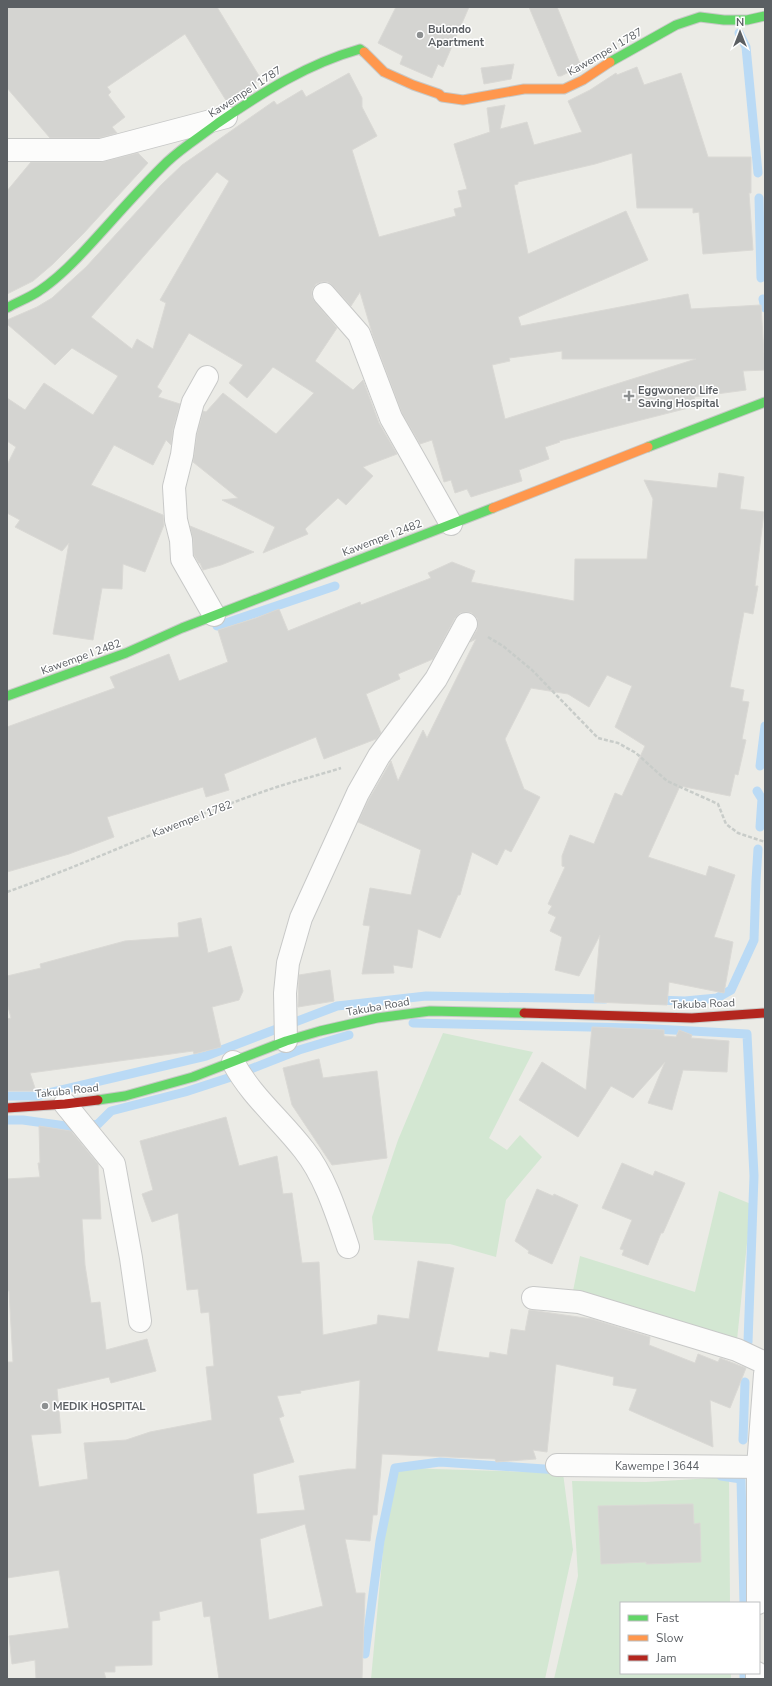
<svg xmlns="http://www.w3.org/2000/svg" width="772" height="1686" font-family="'Nunito Sans',sans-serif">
<rect width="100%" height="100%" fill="#ebebe6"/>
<g fill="#d3e7d2">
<path d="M443,1033L533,1052L489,1138L507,1150L520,1135L542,1157L506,1200L496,1257L450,1244L374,1240L372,1217L398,1140Z"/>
<path d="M719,1191L751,1204L737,1340L572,1296L580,1256L695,1292Z"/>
<path d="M393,1466L433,1469L563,1473L573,1550L545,1679H371L390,1475Z"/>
<path d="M729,1477L730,1603H621V1673H731V1679H554L578,1576L572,1481L646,1482Z"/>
</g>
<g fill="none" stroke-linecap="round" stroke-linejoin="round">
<g stroke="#badaf5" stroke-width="9">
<path d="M739,33L746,47L758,173"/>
<path d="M759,198L761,278"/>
<path d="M763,299L765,308"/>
<path d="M217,626L335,586"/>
<path d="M760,766L765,726"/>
<path d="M757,791L762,799L760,827"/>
<path d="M656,1000L685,1001L717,998L731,990L754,940L756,881L758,849"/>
<path d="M413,1023L636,1028L747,1034L754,1176L748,1342"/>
<path d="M7,1096H36L206,1056L337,1006L426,996L605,999"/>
<path d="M7,1120H23L80,1128L98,1124L111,1111L185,1092L228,1078L299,1050L349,1035"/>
<path d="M743,1440L745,1382"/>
<path d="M721,1476L741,1479L744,1603"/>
<path d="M365,1654L380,1541L395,1468L440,1462L559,1470"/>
<path d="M744,1673V1679"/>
</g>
</g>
<g fill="#d4d4d1" stroke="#dad9d5" fill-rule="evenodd">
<path d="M7,7H217L261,79L227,102L185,34L107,87L111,92L108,95L125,117L112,127L117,133L99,138H50L7,88Z"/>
<path d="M396,7H469L443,67L438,64L432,78L400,64L403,56L378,43Z"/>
<path d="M529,7H557L581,66L561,76H558Z"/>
<path d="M514,64L511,79L484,84L481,68Z"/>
<path d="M637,67L644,85L681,73L708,157H751V193H749L753,250L703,254L699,212L693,213V208H637L632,153L595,164L518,182V184L514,185L528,254L626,211L648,260L518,317L521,326L688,294L691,309L761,305L765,370L743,371L746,390L694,397L696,406L559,441L560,442L545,447L549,459L519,470L522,481L471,497L467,489L455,493L451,480L444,482L432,440L420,444L402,413L373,336L360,292L351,306L333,286L328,282H321L316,284L312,290V297L315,302L337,328L315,361L353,390L363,380L379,423L397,454L363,467L373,476L346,505L338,498L305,529L308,534L263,553L275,527L222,500L238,498L193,462L197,434L203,411L206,412L223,393L276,434L314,393L273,367L247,398L229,383L243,365L189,333L157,387L162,391L158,397L180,404L173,429L171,445L166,440L153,465L114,445L91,485L163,515L164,525L145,572L123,564L122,589L102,588L93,640L53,634L69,543L62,551L15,527L20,520L7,513V465L16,447L7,441V398L25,410L44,383L93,415L118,376L72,348L55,365L7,324V320L37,307L52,298L86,267L161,185L182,165L274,101L277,105L302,90L306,97L349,73L362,98V107L377,136L352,150L379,237L456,216L454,209L462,207L458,191L467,189L454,144L490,132L487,108L505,105L500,129L527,122L534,145L582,132L568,101L590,90L616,73L617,75ZM217,172L229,181L160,300L166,303L153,349L137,339L132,349L91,317ZM562,351V359H696L505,419L492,365L510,361L509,358Z"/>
<path d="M138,153L148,163L83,234L53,264L33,281L7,294V191L31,162H101Z"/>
<path d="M719,473L744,477L740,509L764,512L755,586H758L753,614L744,612L730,687L744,690L742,701L749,702L742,739L746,740L738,775L735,774L730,796L680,786L648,857L706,876L709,866L735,875L714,937L733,942L724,993L669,982L667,1005L594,1002L600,935L579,976L555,970L562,937L550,931L556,917L548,913L552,906L548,904L565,867L562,866V856L570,835L594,844L615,793L622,796L645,746L615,727L632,686L607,675L589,707L568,694L531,688L505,739L524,789L540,797L511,852L505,849L497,865L472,852L460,895H458L440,938L418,929L412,968L393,965L394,973L362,974L370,926L363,925L370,888L411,895L421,850L358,822L369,799L391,761L398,781L423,730L427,738L476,639L470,642L477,630L478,623L477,618L472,613L466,612L460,613L455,618L433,659L398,674L400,679L366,694L381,733L376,739L324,759L316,737L224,774L229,790L206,797L203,787L107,817L114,837L69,854L7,872V727L115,688L110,677L169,654L179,681L228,662L218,630L256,618L279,609L288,631L360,602L361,605L431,578L428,573L452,562L475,571L471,582L574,601L575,559H647L653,499L644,480L717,488Z"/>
<path d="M190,526L254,552L221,565L203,570L200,563H199L194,555L193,539Z"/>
<path d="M201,918L208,953L231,946L243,991L239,1000L212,1007L221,1047L194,1054L193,1051L30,1073L36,1091H7V1019L11,1018L7,1003V976L41,968L40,964L125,941L179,937L178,923Z"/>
<path d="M330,970L334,1001L298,1007L299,975Z"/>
<path d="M592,1027L664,1030V1036L676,1037L679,1030L692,1035L691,1038L729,1041L727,1072L683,1070L672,1110L648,1103L665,1062L633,1098L611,1086L578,1137L519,1100L542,1062L586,1090Z"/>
<path d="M319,1059L323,1078L377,1071L387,1158L332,1165L292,1105L283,1068Z"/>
<path d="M226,1117L239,1166L277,1156L283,1194L292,1193L302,1263L319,1262L323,1335L377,1324L378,1315L409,1319L418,1261L454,1268L437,1351L489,1358L490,1352L507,1355L511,1329L525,1331L529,1310H530L592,1319L650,1337L649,1345L695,1363L698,1354L718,1362L720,1358L746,1368L730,1408L710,1400L713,1447L629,1410L637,1389L613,1385L614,1377L556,1364L547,1452L533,1450L536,1459L496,1462L495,1459L382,1454L377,1515H373L370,1541L345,1539L356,1593H365L362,1679H219L210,1616L204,1617L202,1601L159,1612L160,1620L152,1621V1665L115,1666V1672H104L106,1679H36L35,1660L12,1664L9,1636L69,1628L59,1570L7,1578V1362H13L9,1291H7V1179L40,1177L38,1163H40L39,1126L71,1131L98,1164L101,1219H82L85,1265L91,1303L100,1302L106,1350L147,1339L156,1371L111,1383L109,1377L57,1389L61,1433L31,1435L39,1487L88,1479L84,1443L126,1440L150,1432L212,1420L206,1367L214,1366L209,1312L201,1313L198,1289L187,1290L178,1213L152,1222L142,1194L153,1190L140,1141ZM360,1380L356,1469H348L299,1476L305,1510L257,1514L253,1474L294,1462L279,1418L284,1416L277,1396L301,1393L300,1391ZM305,1524L323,1606L269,1620L260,1539Z"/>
<path d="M622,1163L653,1176L655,1171L685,1183L663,1233H661L648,1265L622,1255L624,1250L620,1249L632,1220L602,1208Z"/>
<path d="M537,1189L553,1196L554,1194L578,1205L552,1264L528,1253L529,1251L515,1241Z"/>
<path d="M693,1504L694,1524L700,1523L701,1562L646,1564V1562L601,1564L598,1506Z"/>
</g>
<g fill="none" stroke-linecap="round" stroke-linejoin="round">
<g stroke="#c8c9c8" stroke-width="24">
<g id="street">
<path d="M7,150H101L226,117"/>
<path d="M324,294L359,334L391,418L451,524"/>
<path d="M207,377L193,402L185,432L182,455L174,487L176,520L181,540L182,559L214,615"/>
<path d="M286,1041L285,993L288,963L301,918L358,793L379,756L436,679L466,624"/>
<path d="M233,1062C251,1096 281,1120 304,1150C325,1176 337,1215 348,1247"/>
<path d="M65,1104L114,1164L131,1258L140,1321"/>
<path d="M533,1298L579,1302L737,1350L765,1363"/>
<path d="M557,1465L765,1467"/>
<path d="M758,1603V1467L765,1374"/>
<path d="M757,1679V1673"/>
</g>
</g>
<g stroke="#c7c8c6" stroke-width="11">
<g id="fast">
<path d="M610,62L676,25L700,17L724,20H747L765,16"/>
<path d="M7,308C17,302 29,298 39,291C56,280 71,265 84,251C112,221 138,190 167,162C183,147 201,136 218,123C263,92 307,64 360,49L364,52"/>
<path d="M648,447L765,402"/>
<path d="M7,696L126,653L182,628L493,508"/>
<path d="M98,1100L125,1096L193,1077L286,1041L320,1031L377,1018L430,1011L524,1013"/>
</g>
</g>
<g stroke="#c7c8c6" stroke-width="11">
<g id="slow">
<path d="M364,52L384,72L413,85L439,94L442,97L463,100L524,89H564L583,80L610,62"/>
<path d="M493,508L648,447"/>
</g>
</g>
<g stroke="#c7c8c6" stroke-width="11">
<g id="jam">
<path d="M524,1013L692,1018L765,1013"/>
<path d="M7,1108L65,1104L98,1100"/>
</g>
</g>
<g stroke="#c8ccc9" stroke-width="2.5" stroke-dasharray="4 2" stroke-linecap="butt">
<path d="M488,637L503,646L532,670L598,738L618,743L636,753L667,781L718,804L726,824L738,833L765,842"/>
<path d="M7,892C94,861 178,821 265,791C290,782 316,776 341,768"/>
</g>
<use href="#street" stroke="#fcfcfb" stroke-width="22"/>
<use href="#fast" stroke="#63d668" stroke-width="9"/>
<use href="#slow" stroke="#ff974d" stroke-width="9"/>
<use href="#jam" stroke="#b3261e" stroke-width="9"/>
</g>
<g fill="#8d9091" stroke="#fff" stroke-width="1.5">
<circle cx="420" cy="35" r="4"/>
<path d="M627 390h4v4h4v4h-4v4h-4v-4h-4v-4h4z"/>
<circle cx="45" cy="1406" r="4"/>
</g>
<g text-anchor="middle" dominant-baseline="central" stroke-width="3" stroke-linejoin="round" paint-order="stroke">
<g font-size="11" font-weight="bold" fill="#5b5f63" stroke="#fff" text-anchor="start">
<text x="428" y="29">Bulondo<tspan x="428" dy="13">Apartment</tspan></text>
<text x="638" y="390">Eggwonero Life<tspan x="638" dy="13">Saving Hospital</tspan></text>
<text x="53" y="1406">MEDIK HOSPITAL</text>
</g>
<g font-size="11" fill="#5b5f63" stroke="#fff">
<text transform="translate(605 52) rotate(-30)">Kawempe I 1787</text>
<text transform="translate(245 92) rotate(-33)">Kawempe I 1787</text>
<text transform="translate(382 538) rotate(-21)">Kawempe I 2482</text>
<text transform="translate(81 657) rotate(-20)">Kawempe I 2482</text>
<text transform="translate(192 819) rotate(-21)">Kawempe I 1782</text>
<text transform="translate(703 1004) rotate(-2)">Takuba Road</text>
<text transform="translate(378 1007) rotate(-10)">Takuba Road</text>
<text transform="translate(67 1091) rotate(-6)">Takuba Road</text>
<text x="657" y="1466">Kawempe I 3644</text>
</g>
</g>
<rect width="772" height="1686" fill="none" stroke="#5b5f63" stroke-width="16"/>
<rect x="620" y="1602" width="140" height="72" fill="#ffffff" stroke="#bdbfc1"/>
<rect x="628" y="1615" width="20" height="6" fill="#63d668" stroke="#bdbfc1"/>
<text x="656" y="1622" font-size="12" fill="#5b5f63">Fast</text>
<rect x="628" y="1635" width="20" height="6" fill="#ff974d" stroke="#bdbfc1"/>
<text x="656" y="1642" font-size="12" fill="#5b5f63">Slow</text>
<rect x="628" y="1655" width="20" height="6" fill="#b3261e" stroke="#bdbfc1"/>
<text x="656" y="1662" font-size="12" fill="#5b5f63">Jam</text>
<g transform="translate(740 32)" stroke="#ffffff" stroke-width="3" paint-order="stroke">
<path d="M0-3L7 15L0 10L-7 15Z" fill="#5b5f63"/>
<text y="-6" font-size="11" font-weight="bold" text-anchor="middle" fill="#5b5f63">N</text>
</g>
</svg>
